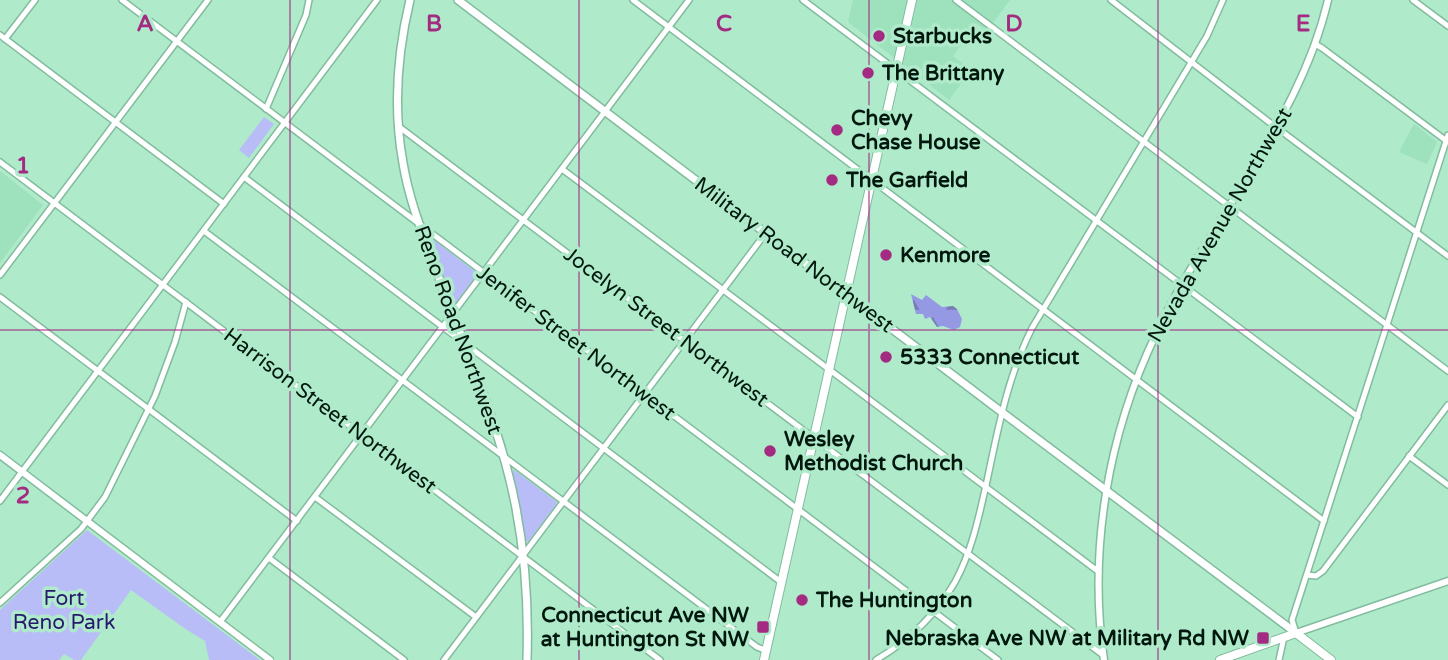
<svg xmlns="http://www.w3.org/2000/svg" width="1448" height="660" font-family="'Varela Round',sans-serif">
<defs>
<pattern id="forest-firs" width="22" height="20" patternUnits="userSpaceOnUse" patternTransform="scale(1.75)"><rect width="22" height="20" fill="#9599e4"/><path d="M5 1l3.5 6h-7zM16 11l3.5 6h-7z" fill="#777cb7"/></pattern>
</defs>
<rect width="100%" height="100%" fill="#afeaca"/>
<g fill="#9ee1bd">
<path d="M853,0H1010L987,31L977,24L953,56L971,70L949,100L848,22Z"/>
<path d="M1414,124L1437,142L1427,164L1399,152Z"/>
<path d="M0,171L43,205L0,263Z"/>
</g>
<path fill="url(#forest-firs)" d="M911,294L922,300L926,295L942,307L953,306L957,309L962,319L960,327L954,330L943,326L937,327L930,317L925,319L923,314H916Z"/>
<g fill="#b8bdf7">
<path d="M264,117L274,124L249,158L239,150Z"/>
<path d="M434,240L477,273V277L455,304L452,303L430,243L431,241Z"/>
<path d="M514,470L557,502L556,505L528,542L525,540L512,473Z"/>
<path d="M87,530L260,660H209L205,641L187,630L131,590L81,660H74L64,654L59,660H0V610Z"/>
</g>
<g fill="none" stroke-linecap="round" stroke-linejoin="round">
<g stroke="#82bc9e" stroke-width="8">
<g id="minor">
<path d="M122,0L998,660"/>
<path d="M633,0L1324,521"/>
<path d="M803,0L1358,417"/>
<path d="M956,0L1448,371"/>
<path d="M1111,0L1269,122L1448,256"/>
<path d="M1413,0L1448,26"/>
<path d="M0,35L224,204"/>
<path d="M5,39L35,0"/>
<path d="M1315,44L1322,48L1448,142"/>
<path d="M266,109L306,15L309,0"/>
<path d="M398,126L1103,655"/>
<path d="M0,162L660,660"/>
<path d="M562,169L1099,572"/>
<path d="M244,177L781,582"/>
<path d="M204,231L757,647L767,651"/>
<path d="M0,275L208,0"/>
<path d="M0,297L297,521"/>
<path d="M1409,456L1448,485"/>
<path d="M315,497L476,617"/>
<path d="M0,501L377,0"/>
<path d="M269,558L404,660"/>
<path d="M1307,575L1316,576L1323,571L1448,405"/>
<path d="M0,603L81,529L105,497L155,396L175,342L186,302"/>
<path d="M220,622L689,0"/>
<path d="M1296,633L1292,620L1448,135"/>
<path d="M444,660L765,234"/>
<path d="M876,660C908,641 936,615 955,582C972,551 979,516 987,481C998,428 1008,376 1032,328L1207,36L1223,0"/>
<path d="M1279,660L1284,637"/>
</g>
</g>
<g stroke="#82bc9e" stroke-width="9">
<g id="tertiary">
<path d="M0,455L270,660"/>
<path d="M1296,633L1448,581"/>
<path d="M1104,660C1088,550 1108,434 1156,334C1177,289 1204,247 1230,205C1270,138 1310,77 1328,0"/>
</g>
</g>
<g stroke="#82bc9e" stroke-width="10">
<g id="secondary">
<path d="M410,0C397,54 393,108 403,163C409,200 423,235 436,270C460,334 488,398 506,465C523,527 529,595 527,660"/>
<path d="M458,0L995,407L1296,633"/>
</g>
</g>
<g stroke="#82bc9e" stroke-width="10">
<g id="primary">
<path d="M764,660L912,0"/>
<path d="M1220,660L1296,633L1331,660"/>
</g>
</g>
<use href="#minor" stroke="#fff" stroke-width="5"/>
<use href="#tertiary" stroke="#fff" stroke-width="6"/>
<use href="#secondary" stroke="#fff" stroke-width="7"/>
<use href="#primary" stroke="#fff" stroke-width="8"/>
</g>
<path fill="none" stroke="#a32b82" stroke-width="2" stroke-opacity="0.55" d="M290,0V660M579,0V660M869,0V660M1158,0V660M0,330H1448"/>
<g fill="#a32b82" stroke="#afeaca" stroke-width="2.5">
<circle cx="879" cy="36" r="7"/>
<circle cx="868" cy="73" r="7"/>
<circle cx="837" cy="130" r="7"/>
<circle cx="832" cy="180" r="7"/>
<circle cx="886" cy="255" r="7"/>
<circle cx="886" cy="357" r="7"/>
<circle cx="770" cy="451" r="7"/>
<circle cx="802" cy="600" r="7"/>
<rect x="756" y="620" width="14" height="14" rx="3.5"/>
<rect x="1256" y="631" width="14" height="14" rx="3.5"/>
</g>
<g text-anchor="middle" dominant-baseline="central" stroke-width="7" stroke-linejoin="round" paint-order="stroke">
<g font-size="21" font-weight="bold" fill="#02180e" stroke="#afeaca" text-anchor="start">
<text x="893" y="36">Starbucks</text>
<text x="882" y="73">The Brittany</text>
<text x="851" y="118">Chevy<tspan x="851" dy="24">Chase House</tspan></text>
<text x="846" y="180">The Garfield</text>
<text x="900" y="255">Kenmore</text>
<text x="900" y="357">5333 Connecticut</text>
<text x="784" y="439">Wesley<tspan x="784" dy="24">Methodist Church</tspan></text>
<text x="816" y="600">The Huntington</text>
<text x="749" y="615" text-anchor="end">Connecticut Ave NW<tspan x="749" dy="24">at Huntington St NW</tspan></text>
<text x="1249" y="638" text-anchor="end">Nebraska Ave NW at Military Rd NW</text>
</g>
<g font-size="21" fill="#02180e" stroke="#afeaca">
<text transform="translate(1220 225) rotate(-60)">Nevada Avenue Northwest</text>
<text transform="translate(794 255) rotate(37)">Military Road Northwest</text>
<text transform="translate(666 327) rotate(37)">Jocelyn Street Northwest</text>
<text transform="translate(458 330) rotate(70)">Reno Road Northwest</text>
<text transform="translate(576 343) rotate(37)">Jenifer Street Northwest</text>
<text transform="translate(330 411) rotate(37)">Harrison Street Northwest</text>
</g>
<g font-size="21" fill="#26186e" stroke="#afeaca">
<text x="64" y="598">Fort<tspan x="64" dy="24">Reno Park</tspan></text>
</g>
</g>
<g font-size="23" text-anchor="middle" font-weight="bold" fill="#a32b82" stroke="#afeaca" stroke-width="7" stroke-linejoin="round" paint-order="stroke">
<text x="145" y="31">A</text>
<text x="434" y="31">B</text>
<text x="724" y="31">C</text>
<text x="1014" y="31">D</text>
<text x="1303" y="31">E</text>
<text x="23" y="173">1</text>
<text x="23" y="503">2</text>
</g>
</svg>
